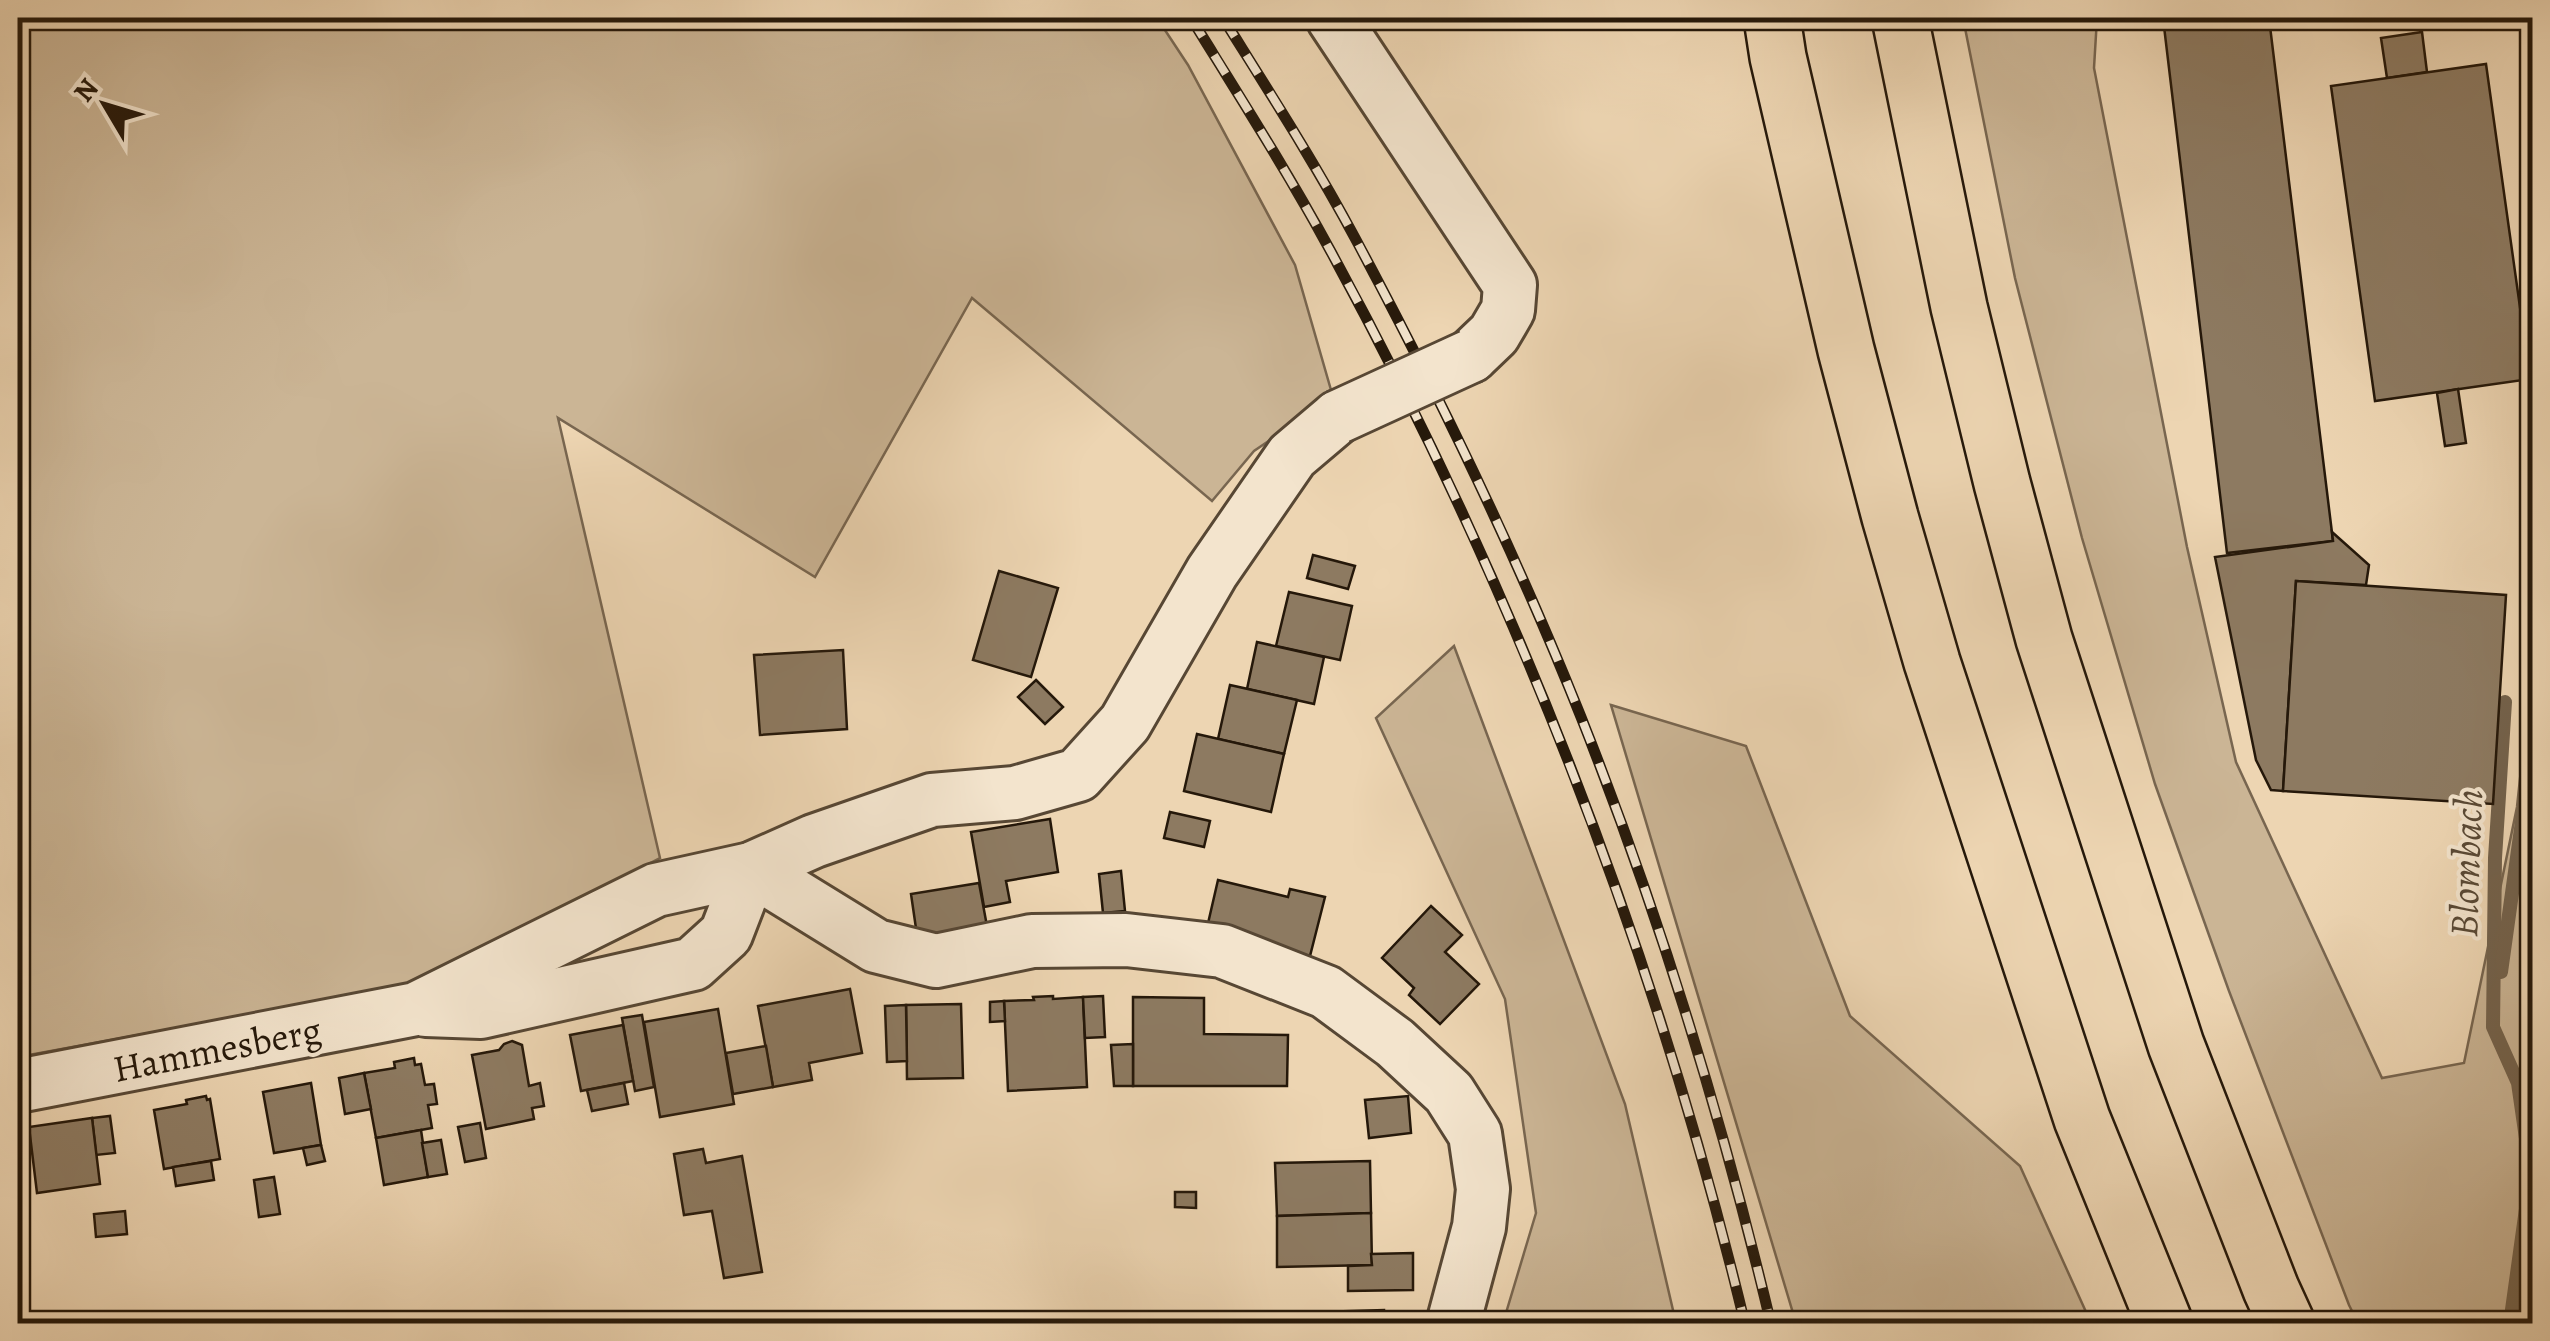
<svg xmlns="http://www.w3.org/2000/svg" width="2550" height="1341" viewBox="0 0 2550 1341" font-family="Alegreya,serif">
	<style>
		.green { fill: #cbb595; stroke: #786650; stroke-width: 2.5 }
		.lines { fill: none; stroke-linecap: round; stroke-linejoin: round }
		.stream { stroke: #74634d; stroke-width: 14 }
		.building { fill: #8d7a61; stroke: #25180a; stroke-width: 2.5 }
		.street-casing { stroke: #574734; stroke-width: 58 }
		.highway-casing { stroke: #25180a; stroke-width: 60 }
		.street { stroke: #f3e4cd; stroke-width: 52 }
		.highway { stroke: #edd5b2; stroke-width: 55 }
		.rail-casing { stroke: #25180a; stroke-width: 11 }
		.rail { stroke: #f3e4cd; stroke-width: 8; stroke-dasharray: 22; stroke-linecap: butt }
		.street-bridge-casing { stroke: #574734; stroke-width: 58; stroke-linecap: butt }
		.street-bridge { stroke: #f3e4cd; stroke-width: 52 }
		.labels { text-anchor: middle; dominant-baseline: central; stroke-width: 8; stroke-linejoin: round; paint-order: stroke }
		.street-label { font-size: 38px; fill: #25180a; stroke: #f3e4cd }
		.water-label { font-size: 40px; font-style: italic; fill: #5a4a36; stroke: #f3e4cd }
	</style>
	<rect width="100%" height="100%" fill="#edd5b2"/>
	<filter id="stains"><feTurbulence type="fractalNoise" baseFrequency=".002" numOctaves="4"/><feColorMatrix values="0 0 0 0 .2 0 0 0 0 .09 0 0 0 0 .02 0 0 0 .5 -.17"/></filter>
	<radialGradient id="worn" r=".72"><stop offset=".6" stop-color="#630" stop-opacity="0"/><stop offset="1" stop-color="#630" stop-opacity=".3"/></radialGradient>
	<g class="green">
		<polygon points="18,18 1157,18 1188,65 1295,265 1333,397 1254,451 1212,501 972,298 815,577 558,418 660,858 510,934 449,978 18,1057"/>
		<polygon points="1963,18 2097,18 2094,68 2187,547 2236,762 2382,1078 2464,1063 2517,807 2532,666 2532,1323 2358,1323 2349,1305 2229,991 2155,784 2082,538 2015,278"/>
		<polygon points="1454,646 1625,1104 1676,1323 1503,1323 1536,1213 1505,999 1376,718"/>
		<polygon points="1611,705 1746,746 1850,1016 2020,1166 2091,1323 1796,1323"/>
	</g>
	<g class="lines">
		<g class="stream">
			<polyline points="2505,702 2495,858 2493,1027 2518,1083 2531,1173 2510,1324"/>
			<polyline points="2501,972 2532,750"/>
		</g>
	</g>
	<g class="building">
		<polygon points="2163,18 2269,18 2333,541 2227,553"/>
		<polygon points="2422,32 2427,72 2387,78 2381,38"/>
		<polygon points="2486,64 2530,379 2375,401 2331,86"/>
		<polygon points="2458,389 2466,443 2445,446 2437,393"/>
		<polygon points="2332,532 2369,565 2366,585 2296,581 2283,791 2271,790 2256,760 2215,557 2333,541"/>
		<polygon points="1313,555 1355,566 1348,589 1307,578"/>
		<polygon points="999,571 1058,588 1031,677 973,660"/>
		<polygon points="2296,581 2506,595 2493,804 2283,791"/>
		<polygon points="1289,592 1352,606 1340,660 1276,646"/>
		<polygon points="1257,642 1324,657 1314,704 1247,689"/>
		<polygon points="843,650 847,729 760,735 754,655"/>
		<polygon points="1036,680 1063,707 1045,724 1018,697"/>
		<polygon points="1230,685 1297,700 1284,754 1218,739"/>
		<polygon points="1197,734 1284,754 1271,812 1184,791"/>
		<polygon points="1170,812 1210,821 1204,847 1164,838"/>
		<polygon points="1050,819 1058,872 1006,881 1010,902 984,907 971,832"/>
		<polygon points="1121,871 1125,911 1103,913 1099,874"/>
		<polygon points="1218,880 1288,897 1290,889 1325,897 1310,956 1206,932"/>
		<polygon points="979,883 989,937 919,949 911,894"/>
		<polygon points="1431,906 1462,935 1445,952 1479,984 1440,1024 1409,995 1414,988 1382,958"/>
		<polygon points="850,989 862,1053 809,1063 812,1080 773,1087 758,1006"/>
		<polygon points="1053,996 1053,999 1083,997 1087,1087 1008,1091 1004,1001 1034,1000 1033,997"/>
		<polygon points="1103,996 1105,1037 1085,1038 1083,997"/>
		<polygon points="1133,997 1204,998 1204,1034 1288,1035 1287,1086 1133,1086"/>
		<polygon points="1004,1001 1005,1021 990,1022 990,1002"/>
		<polygon points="961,1004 963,1078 907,1079 906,1005"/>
		<polygon points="906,1005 907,1061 887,1062 885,1006"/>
		<polygon points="718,1009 734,1104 660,1117 644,1022"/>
		<polygon points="642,1015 654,1087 635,1091 622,1018"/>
		<polygon points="623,1025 633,1081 581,1091 570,1035"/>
		<polygon points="512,1041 522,1045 529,1086 540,1083 544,1106 532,1108 534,1119 486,1129 472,1055 499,1050 504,1044"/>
		<polygon points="1133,1044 1133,1086 1114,1086 1111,1045"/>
		<polygon points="766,1046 773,1087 733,1094 726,1053"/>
		<polygon points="414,1058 415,1065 421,1064 425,1085 434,1084 437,1104 428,1105 432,1128 376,1138 364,1073 395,1068 394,1062"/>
		<polygon points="364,1073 371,1109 345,1114 339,1078"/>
		<polygon points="311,1083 321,1145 274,1153 263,1092"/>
		<polygon points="624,1083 628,1104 592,1111 587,1090"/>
		<polygon points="206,1096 207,1100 210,1099 220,1159 164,1169 154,1110 187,1104 186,1100"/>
		<polygon points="1408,1096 1411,1133 1369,1138 1365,1100"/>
		<polygon points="110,1116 115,1153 96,1155 92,1118"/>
		<polygon points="92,1118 100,1184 37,1193 29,1127"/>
		<polygon points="480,1123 486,1158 465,1162 458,1127"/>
		<polygon points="421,1130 428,1177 384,1185 376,1138"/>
		<polygon points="441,1140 447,1174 428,1177 422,1143"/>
		<polygon points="321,1145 325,1161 307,1165 303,1148"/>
		<polygon points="703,1149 706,1163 742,1156 762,1272 724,1278 712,1211 684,1215 674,1154"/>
		<polygon points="211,1161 214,1180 176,1186 173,1167"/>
		<polygon points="1370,1161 1371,1213 1277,1216 1275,1163"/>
		<polygon points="274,1177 280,1214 259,1217 254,1180"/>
		<polygon points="1175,1192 1196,1192 1196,1208 1175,1207"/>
		<polygon points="125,1211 127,1234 96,1237 94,1214"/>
		<polygon points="1371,1213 1372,1265 1277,1267 1277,1216"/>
		<polygon points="1413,1253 1413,1290 1348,1291 1348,1266 1372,1265 1371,1254"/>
		<polygon points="1384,1310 1384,1324 1319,1324 1319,1312"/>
	</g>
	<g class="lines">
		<g class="street-casing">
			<g id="street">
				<polyline points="1333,18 1510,285 1508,310 1494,334 1471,356"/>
				<polyline points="426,1010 481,1012 693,964 726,934 751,869 876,946 936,961 1032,941 1126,940 1222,951 1326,992 1395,1043 1449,1093 1475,1134 1483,1189 1479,1227 1453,1324"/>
				<polyline points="18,1086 416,1009 656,890 751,869 814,841 932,800 1015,793 1078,775 1125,723 1212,572 1292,456 1338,417"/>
			</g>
		</g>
		<g class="highway-casing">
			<g id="highway">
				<polyline points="1772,18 1778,57 1846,350 1890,517 1932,662 2082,1119 2165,1324"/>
				<polyline points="1900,18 1959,307 2002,483 2044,639 2176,1045 2271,1289 2287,1324"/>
			</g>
		</g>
		<use href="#street" class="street"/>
		<use href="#highway" class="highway"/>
		<g class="rail-casing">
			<g id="rail">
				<path d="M1191,18C1238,94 1287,171 1330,250C1514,588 1655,949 1745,1324"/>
				<path d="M1223,18C1268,90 1315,163 1355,238C1438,393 1516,554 1581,717C1659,914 1722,1118 1771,1324"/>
			</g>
		</g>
		<use href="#rail" class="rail"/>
		<g class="street-bridge-casing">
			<polyline id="street-bridge" points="1338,417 1471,356"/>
		</g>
		<use href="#street-bridge" class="street-bridge"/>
	</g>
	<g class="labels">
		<g class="street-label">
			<text transform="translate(217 1049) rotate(-11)">Hammesberg</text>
		</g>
		<g class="water-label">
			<text transform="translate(2466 863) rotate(-88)">Blombach</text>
		</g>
	</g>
	<rect width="2550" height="1341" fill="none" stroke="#edd5b2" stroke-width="60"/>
	<rect x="20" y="20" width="2510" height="1301" fill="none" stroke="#25180a" stroke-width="5"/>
	<rect x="30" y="30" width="2490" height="1281" fill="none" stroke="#25180a" stroke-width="2.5"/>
	<g transform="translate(105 105) rotate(308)" stroke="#f3e4cd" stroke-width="8" paint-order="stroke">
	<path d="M0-8L18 38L0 25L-18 38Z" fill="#25180a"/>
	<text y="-15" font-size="28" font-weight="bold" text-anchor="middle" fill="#25180a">N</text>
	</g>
	<rect width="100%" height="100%" filter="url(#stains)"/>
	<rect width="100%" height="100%" fill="url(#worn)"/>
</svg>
